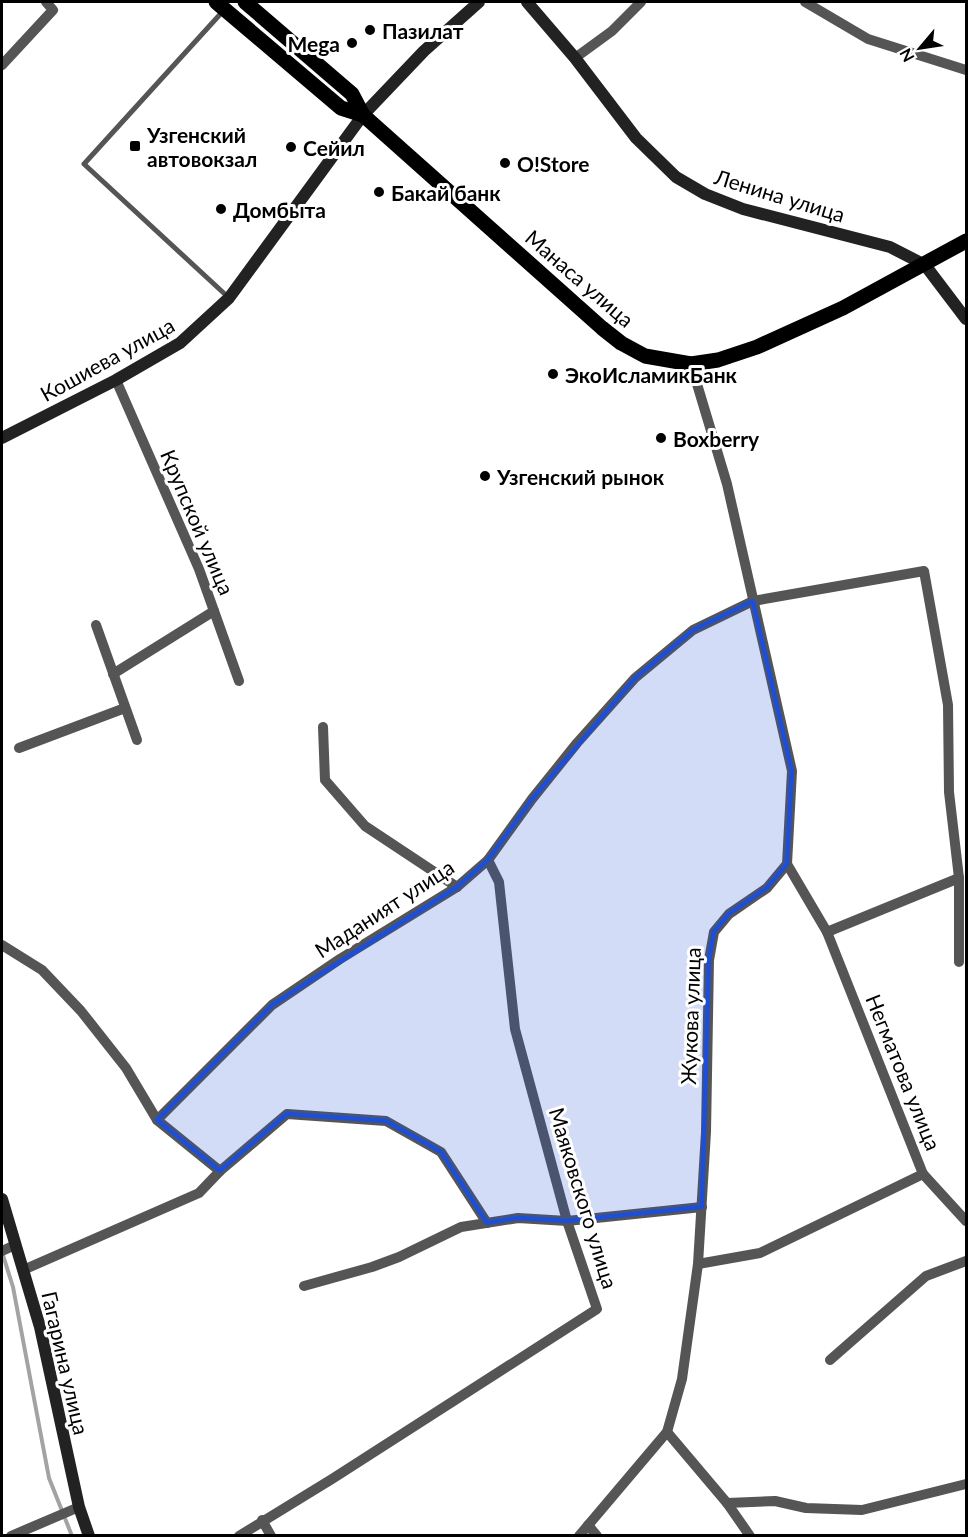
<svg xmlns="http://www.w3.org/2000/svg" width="968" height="1537" viewBox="0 0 968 1537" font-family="Lato,sans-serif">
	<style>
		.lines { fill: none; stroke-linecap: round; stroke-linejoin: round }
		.stream { stroke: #a3a3a3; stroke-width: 4 }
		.lane { stroke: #555; stroke-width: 5 }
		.street { stroke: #555; stroke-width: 10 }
		.secondary { stroke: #222; stroke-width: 12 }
		.primary { stroke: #000; stroke-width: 15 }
		.marked { fill: #1d4ed8; fill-opacity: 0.2; stroke: #1d4ed8; stroke-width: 4.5; stroke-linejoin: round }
		.poi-dot { fill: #000; stroke: #fff; stroke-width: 2 }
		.labels { text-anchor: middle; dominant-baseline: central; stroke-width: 6; stroke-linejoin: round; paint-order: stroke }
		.poi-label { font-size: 21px; font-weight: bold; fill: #000; stroke: #fff; text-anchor: start }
		.street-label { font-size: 21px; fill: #000; stroke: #fff }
	</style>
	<rect width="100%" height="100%" fill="#fff"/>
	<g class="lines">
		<polyline class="stream" points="2,1252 13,1287 49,1478 72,1536"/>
		<polyline class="lane" points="224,10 84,164 228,297"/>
		<g class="street">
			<polyline points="805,2 868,39 966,70"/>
			<polyline points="575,58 612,31 641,2"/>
			<polyline points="2,65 53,10 46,2"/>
			<polyline points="116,380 199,569 239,681"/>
			<polyline points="96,625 137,740"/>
			<polyline points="113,674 214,611"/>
			<polyline points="323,727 325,780 365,826 457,887"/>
			<polyline points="19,748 125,708"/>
			<polyline points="827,932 959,878"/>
			<polyline points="2,945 42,970 81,1011 126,1068 157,1120 220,1171"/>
			<polyline points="157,1120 272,1005 340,959 457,887 488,860 532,799 577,743 635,678 693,630 753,601 924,571 948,705 949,792 959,878 959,962"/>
			<polyline points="923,1174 966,1221"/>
			<polyline points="2,1251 15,1245"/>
			<polyline points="698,1264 760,1253 923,1174 827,932 787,864"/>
			<polyline points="23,1270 199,1193 220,1171 287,1114 386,1121 441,1152 487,1223"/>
			<polyline points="304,1286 372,1267 399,1257 461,1227 518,1218 567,1221 702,1207"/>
			<polyline points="830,1360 926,1276 966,1261"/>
			<polyline points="667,1432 727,1503 750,1536"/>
			<polyline points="727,1503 775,1501 806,1508 862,1510 966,1484"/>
			<polyline points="262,1520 271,1536"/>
			<polyline points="588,1525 597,1536"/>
			<polyline points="11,1536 79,1507"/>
			<polyline points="239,1536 332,1479 597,1309 567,1221 515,1029 499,882 488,860"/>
			<polyline points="579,1536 667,1432 682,1379 698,1264 706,1132 709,960 714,932 729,914 767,888 787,864 792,771 727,484 691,364"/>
		</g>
		<g class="secondary">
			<polyline points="527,2 575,58 636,138 676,177 705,194 743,209 890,247 925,265 966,319"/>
			<polyline points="2,438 116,380 180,343 229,298 363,115 424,51 479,2"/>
			<polyline points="2,1199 40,1327 79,1507 89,1536"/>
		</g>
		<g class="primary">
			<polyline points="216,2 341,108 363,115"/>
			<polyline points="245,2 352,94 363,115 602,328 621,343 645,356 691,364 718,360 757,347 843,308 966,241"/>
		</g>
	</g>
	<path class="marked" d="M753,601L792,771L787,864L767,888L729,914L714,932L709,960L702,1207L567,1221L518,1218L487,1223L441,1152L386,1121L287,1114L220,1171L157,1120L272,1005L457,887L488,860L532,799L635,678L693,630Z"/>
	<g class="poi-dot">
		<circle cx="370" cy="30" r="6"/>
		<circle cx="352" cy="43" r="6"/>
		<rect x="129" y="140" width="12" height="12" rx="3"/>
		<circle cx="291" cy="147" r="6"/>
		<circle cx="505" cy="163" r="6"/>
		<circle cx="379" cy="192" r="6"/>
		<circle cx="221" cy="209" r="6"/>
		<circle cx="553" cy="374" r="6"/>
		<circle cx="661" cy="438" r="6"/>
		<circle cx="485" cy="476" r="6"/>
	</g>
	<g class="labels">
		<g class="poi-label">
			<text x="382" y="30">Пазилат</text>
			<text x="340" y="43" text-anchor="end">Mega</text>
			<text x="147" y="134">Узгенский<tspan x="147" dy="24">автовокзал</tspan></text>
			<text x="303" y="147">Сейил</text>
			<text x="517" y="163">O!Store</text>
			<text x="391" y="192">Бакай банк</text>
			<text x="233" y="209">Домбыта</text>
			<text x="565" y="374">ЭкоИсламикБанк</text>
			<text x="673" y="438">Boxberry</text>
			<text x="497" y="476">Узгенский рынок</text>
		</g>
		<g class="street-label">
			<text transform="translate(780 195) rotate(17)">Ленина улица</text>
			<text transform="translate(580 278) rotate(41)">Манаса улица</text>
			<text transform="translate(107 359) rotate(-29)">Кошиева улица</text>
			<text transform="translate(198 522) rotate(67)">Крупской улица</text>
			<text transform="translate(384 908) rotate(-33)">Маданият улица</text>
			<text transform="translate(690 1016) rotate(-88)">Жукова улица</text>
			<text transform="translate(904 1072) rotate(68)">Негматова улица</text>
			<text transform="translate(584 1198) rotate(73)">Маяковского улица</text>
			<text transform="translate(66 1363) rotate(77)">Гагарина улица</text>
		</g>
	</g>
	<rect width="968" height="1537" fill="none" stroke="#000000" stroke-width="6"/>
	<g transform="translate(920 48) rotate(241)" stroke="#ffffff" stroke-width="4.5" paint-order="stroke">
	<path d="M0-4.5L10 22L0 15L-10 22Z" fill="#000000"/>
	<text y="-9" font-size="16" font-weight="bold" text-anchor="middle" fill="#000000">N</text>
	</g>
</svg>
